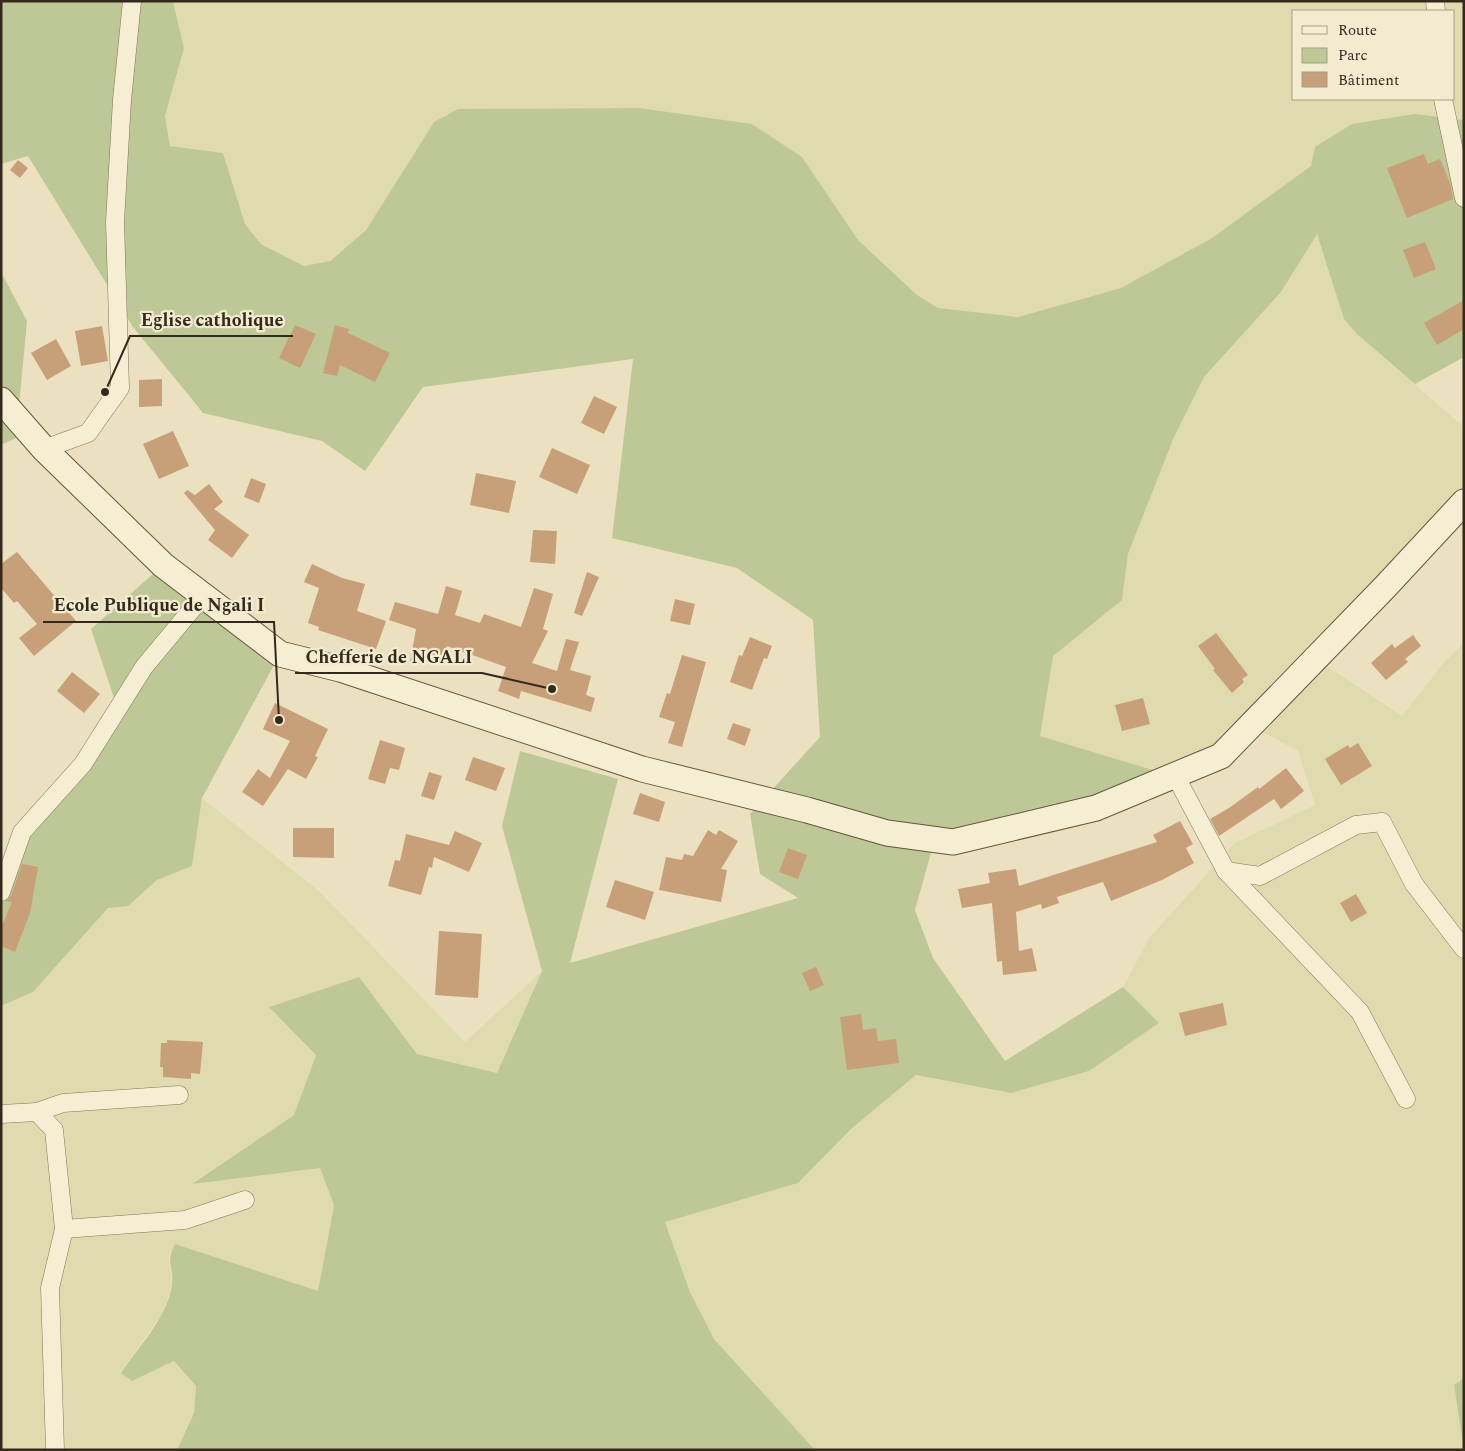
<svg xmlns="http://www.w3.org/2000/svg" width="1465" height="1451" viewBox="0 0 1465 1451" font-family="Spectral,serif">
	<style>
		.farmland { fill: #e0dbaf; fill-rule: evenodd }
		.green { fill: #bec896 }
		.building { fill: #c79f79 }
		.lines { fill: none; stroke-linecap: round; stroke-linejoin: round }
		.street-casing { stroke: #83735a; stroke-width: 19 }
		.secondary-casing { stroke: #64543d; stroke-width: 27 }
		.street { stroke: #f6eed3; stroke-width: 18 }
		.secondary { stroke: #f6eed3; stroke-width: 25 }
		.leader { fill: none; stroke: #33291d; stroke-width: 2 }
		.callout-dot { fill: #33291d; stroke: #f3ebd0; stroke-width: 2 }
		.callout-label { font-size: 18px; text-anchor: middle; font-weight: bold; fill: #33291d; stroke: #f3ebd0; stroke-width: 4.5; stroke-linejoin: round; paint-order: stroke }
	</style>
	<rect width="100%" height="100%" fill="#ebe1c1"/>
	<g class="farmland">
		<path d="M173,1H1464V120L1415,114L1312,166L1212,238L1121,288L1018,317L938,308L917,295L858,240L802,157L752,124L640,108L458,109L434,122L366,230L329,261L305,266L261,244L245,224L223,153L170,146L165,116L184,48ZM1294,11H1454V99H1294Z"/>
		<polygon points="1317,233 1344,319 1357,334 1464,427 1464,502 1316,659 1402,716 1445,661 1464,643 1464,1378 1454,1385 1464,1450 815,1450 714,1339 690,1292 665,1221 798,1183 851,1129 916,1075 1011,1093 1089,1071 1159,1023 1123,987 1149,938 1235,843 1315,805 1298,751 1251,726 1176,777 1039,736 1053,655 1122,600 1128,554 1174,437 1204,377 1281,292"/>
		<polygon points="202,798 319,891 465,1042 542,971 497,1073 417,1054 359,977 269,1007 316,1055 294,1115 193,1183 320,1168 334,1204 318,1292 175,1244 168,1256 172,1284 164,1311 121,1372 132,1381 174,1361 196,1386 194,1413 177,1450 1,1450 1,1006 33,992 108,908 128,906 157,880 192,866"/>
	</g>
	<g class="green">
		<path d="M1,1H173L184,48L165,116L170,146L223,153L245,224L261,244L304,266L330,261L366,230L434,122L458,109L640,108L752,124L802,157L858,240L917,295L938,308L1018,317L1121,288L1212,238L1311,166L1315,147L1352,124L1415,114L1464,120V357L1415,384L1357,334L1344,319L1317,234L1281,292L1204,377L1174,437L1128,554L1122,600L1053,656L1040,736L1176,777L953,842L892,837L931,853L915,910L933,958L1005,1061L1123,987L1159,1023L1089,1071L1011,1093L916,1075L851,1129L798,1183L665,1222L690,1292L714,1339L815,1450H177L194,1413L196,1386L174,1361L132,1381L121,1373C139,1346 167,1318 172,1285C174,1268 165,1262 175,1244L318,1291L334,1205L320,1168L192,1184L294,1115L316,1055L269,1007L359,977L417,1054L497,1073L542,971L502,826L520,751L618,779L570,963L798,898L760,874L750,814L820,737L813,620L737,568L612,538L633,359L423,387L365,471L322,441L203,413L133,327L28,156L1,164Z"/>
		<polygon points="1,272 27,321 16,438 1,445"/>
		<polygon points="163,565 280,654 202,798 192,866 157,880 128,906 108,908 33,992 1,1006 1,868 116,704 91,629"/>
		<polygon points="1464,1378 1464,1450 1454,1385"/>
	</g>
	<g class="building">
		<polygon points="1424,154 1428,164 1440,159 1450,183 1453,199 1407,218 1387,168"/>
		<polygon points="18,160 28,168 20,178 10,170"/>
		<polygon points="1425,242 1436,269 1414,278 1403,250"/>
		<polygon points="1464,300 1464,329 1437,345 1424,323"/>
		<polygon points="295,325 316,334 300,368 279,358"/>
		<polygon points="335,325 349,329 348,333 390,353 375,382 340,365 337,376 323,373"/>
		<polygon points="102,326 108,361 81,366 75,331"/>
		<polygon points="56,339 71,366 47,380 31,353"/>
		<polygon points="162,379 162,406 139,407 139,380"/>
		<polygon points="594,396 617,407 604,434 581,423"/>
		<polygon points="173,431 189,466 159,479 143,444"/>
		<polygon points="552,448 590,465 577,494 539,477"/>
		<polygon points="476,473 516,481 509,513 470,505"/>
		<polygon points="251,478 266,484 259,503 244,497"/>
		<polygon points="209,484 223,502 214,509 249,535 232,558 208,540 215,530 184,493 187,490 195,495"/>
		<polygon points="533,530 557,531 555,564 530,562"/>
		<polygon points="17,552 76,621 34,656 19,638 37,624 17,601 14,603 1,588 1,564"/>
		<polygon points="312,564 342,578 365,584 357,611 386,621 376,649 318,630 319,627 308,623 319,588 304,582"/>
		<polygon points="587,572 599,577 582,616 574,613"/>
		<polygon points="446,586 462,591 455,615 480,623 484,614 521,627 534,588 553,594 543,629 548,631 532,663 557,671 566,639 579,642 570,670 591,676 586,695 595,698 591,712 521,691 519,699 498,691 506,667 447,646 443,664 425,661 425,664 410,662 416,629 389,620 395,602 438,614"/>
		<polygon points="675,599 695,604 690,625 670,621"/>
		<polygon points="1216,633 1248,675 1242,679 1244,682 1232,693 1213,670 1215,669 1198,646"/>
		<polygon points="1413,635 1421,646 1405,659 1408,662 1386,680 1371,663 1392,644 1395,648"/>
		<polygon points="750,637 772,646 767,659 764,658 752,690 730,682 739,655 742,656"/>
		<polygon points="682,655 706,662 682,747 668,743 675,722 659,717 667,693 670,694"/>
		<polygon points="72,672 100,694 84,713 57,691"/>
		<polygon points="1143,698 1150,724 1122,731 1115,705"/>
		<polygon points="275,703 328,729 315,756 318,757 306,779 288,769 263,806 242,792 258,769 270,778 290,741 263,729"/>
		<polygon points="733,723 751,729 745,746 727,739"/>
		<polygon points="380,740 405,748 399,770 390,768 385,784 368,779"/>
		<polygon points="1358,743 1372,766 1341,785 1325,759 1348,745 1350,748"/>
		<polygon points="473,757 505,768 496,791 465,780"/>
		<polygon points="1286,768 1304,791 1281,809 1274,799 1219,836 1210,819 1229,808 1258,787 1259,789"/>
		<polygon points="429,772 442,776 434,800 421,796"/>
		<polygon points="640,793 665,802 659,822 633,814"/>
		<polygon points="1180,821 1193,844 1186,848 1194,863 1162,880 1111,901 1103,882 1057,897 1059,903 1042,909 1041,904 1016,912 1019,951 1032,948 1037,971 1003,975 1002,961 997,962 992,903 962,908 958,889 990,883 988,873 1016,869 1019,886 1157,842 1153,835"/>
		<polygon points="293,828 334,828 334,858 293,857"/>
		<polygon points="708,830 716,835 719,830 738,841 721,869 727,870 721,902 659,890 666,857 682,860 684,854 693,856"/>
		<polygon points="455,831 482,843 469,872 434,857 432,868 429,867 421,895 388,886 395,860 400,861 406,834 449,845"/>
		<polygon points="788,848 807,855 798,879 779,872"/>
		<polygon points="22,864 38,867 30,913 15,952 1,946 1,928 12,902 6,901 11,896"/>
		<polygon points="615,880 654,892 645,920 606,907"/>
		<polygon points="1356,894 1367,913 1351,922 1340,903"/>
		<polygon points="439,931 482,934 478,998 435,995"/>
		<polygon points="816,967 824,985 810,991 802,973"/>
		<polygon points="1223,1003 1227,1025 1185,1036 1179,1013"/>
		<polygon points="861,1014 863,1030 876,1028 878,1041 896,1039 899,1063 847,1070 840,1017"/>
		<polygon points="167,1040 203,1042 200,1074 191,1073 191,1079 163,1077 163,1067 160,1067 161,1043 167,1043"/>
	</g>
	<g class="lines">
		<g class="street-casing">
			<g id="street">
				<polyline points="1435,1 1436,11"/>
				<polyline points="1443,99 1464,198"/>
				<polyline points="44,449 88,433 120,388 115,222 122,100 132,1"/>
				<polyline points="1176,777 1226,871 1360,1012 1406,1099"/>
				<polyline points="1226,871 1260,876 1356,825 1382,822 1414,884 1464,949"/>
				<polyline points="1,892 22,832 83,764 144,667 203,596"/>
				<polyline points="37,1112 63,1103 179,1095"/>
				<polyline points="1,1114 37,1112 54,1130 64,1229 50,1288 55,1450"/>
				<polyline points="64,1229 185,1220 245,1200"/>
			</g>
		</g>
		<g class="secondary-casing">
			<polyline id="secondary" points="1,400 44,449 163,565 280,654 340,669 642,769 807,810 887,833 953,842 1096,808 1221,756 1386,586 1464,502"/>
		</g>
		<use href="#street" class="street"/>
		<use href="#secondary" class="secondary"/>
	</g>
	<path class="leader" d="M105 392L130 336H293M279 720L274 622H43M552 689L482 673H295"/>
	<g class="callout-dot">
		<circle cx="105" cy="392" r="5"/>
		<circle cx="279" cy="720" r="5"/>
		<circle cx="552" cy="689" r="5"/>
	</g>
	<g class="callout-label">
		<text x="212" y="326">Eglise catholique</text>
		<text x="159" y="611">Ecole Publique de Ngali I</text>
		<text x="389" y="663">Chefferie de NGALI</text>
	</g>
	<rect width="1465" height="1451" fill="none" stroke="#33291d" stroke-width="5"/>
	<rect x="1292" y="10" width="162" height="90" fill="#f3ebd0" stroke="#a69d88"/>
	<rect x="1302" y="26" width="25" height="8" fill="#f6eed3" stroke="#a69d88"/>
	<text x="1338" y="35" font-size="15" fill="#33291d">Route</text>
	<rect x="1302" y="48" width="25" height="15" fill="#bec896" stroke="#a69d88"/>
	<text x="1338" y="60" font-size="15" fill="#33291d">Parc</text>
	<rect x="1302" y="72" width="25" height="15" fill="#c79f79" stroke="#a69d88"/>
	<text x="1338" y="85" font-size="15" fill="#33291d">Bâtiment</text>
</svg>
